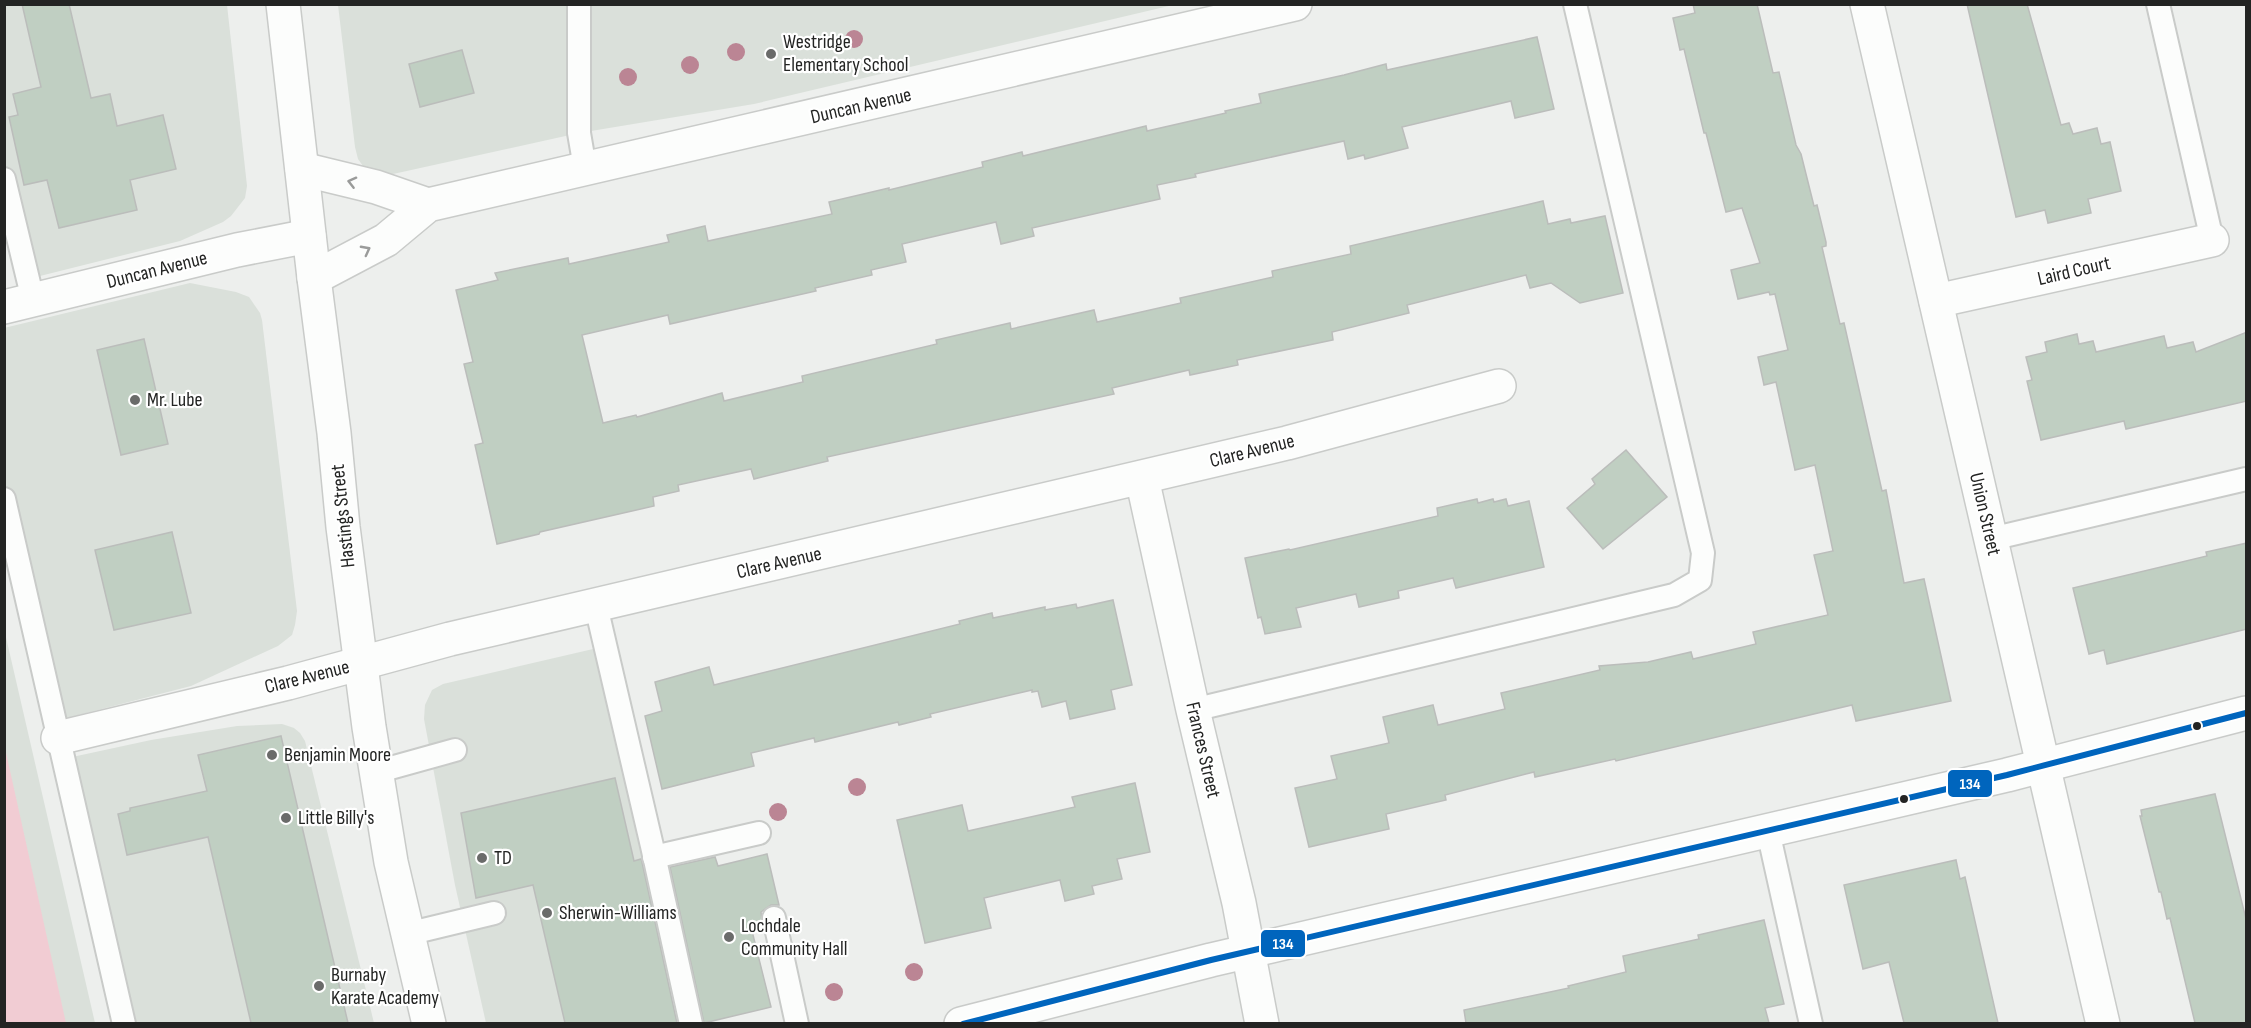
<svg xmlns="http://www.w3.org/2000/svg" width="2251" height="1028" viewBox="0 0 2251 1028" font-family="'Sofia Sans Condensed',sans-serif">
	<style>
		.built { fill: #dae0da }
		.green { fill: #f1ccd3 }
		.building { fill: #c0cfc2; stroke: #bbbdbb; stroke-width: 1.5 }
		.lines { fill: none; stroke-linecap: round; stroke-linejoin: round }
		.service-casing { stroke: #c9cbc9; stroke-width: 26 }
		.minor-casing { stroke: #c9cbc9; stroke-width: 36 }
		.tertiary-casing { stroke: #c9cbc9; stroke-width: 36 }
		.primary-casing { stroke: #c9cbc9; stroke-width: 36 }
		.service { stroke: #fcfdfc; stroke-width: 22 }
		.minor { stroke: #fcfdfc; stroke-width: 33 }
		.tertiary { stroke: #fcfdfc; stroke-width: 33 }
		.primary { stroke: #fcfdfc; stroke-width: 33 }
		.bus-1-casing { stroke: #fff; stroke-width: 10 }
		.bus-1 { stroke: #0065bd; stroke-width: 6 }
		.tree { fill: #bb8594 }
		.oneway { stroke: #9a9b9a }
		.poi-dot { fill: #6a6b6a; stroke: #fff; stroke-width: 2 }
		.bus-dot { fill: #232423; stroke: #fff; stroke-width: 2 }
		.labels { text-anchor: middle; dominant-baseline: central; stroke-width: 4.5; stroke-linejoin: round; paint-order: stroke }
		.poi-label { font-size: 20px; fill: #232423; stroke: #fff; text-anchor: start }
		.street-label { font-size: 20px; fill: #232423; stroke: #fff }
		.line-badge { stroke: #fff; stroke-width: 2 }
		.badge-label { font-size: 16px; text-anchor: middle; font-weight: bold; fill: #fff }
	</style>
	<rect width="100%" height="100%" fill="#edefed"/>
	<g class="built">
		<polygon points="4,5 227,5 247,186 245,198 231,216 223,222 180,241 28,279 5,169"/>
		<polygon points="338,5 1173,5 754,104 579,133 384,176 369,171 363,166 358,159 355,147"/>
		<polygon points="190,283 236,292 249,297 260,313 262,320 297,611 295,625 292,635 278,646 191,686 55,721 5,504 4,328"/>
		<polygon points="5,633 95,1023 5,1023"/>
		<polygon points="606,646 691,1023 486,1023 455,885 424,719 425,705 432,690 443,684"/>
		<polygon points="282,724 294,728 300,733 305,741 374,1023 124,1023 63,759 151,740 237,726"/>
	</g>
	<polygon class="green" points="5,748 66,1023 5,1023"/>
	<g class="building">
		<polygon points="22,4 69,4 91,98 110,94 117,126 163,115 176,169 130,180 137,210 59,228 47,180 24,185 9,117 18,115 13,94 41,87"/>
		<polygon points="1693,4 1757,4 1773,73 1779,72 1796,145 1801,154 1814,206 1817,205 1826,242 1826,246 1822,247 1840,324 1844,323 1882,491 1886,490 1904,583 1924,579 1951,701 1856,721 1852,705 1616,761 1615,759 1535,777 1534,772 1445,795 1446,800 1386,814 1389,829 1309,847 1295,788 1337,779 1331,756 1389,743 1383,717 1433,705 1438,725 1505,709 1501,693 1600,670 1599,666 1648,662 1691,652 1693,659 1756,644 1753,632 1828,615 1814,555 1833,551 1815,465 1795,470 1776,382 1764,385 1758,357 1788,350 1775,294 1770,295 1769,292 1738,299 1731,270 1760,263 1742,208 1726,212 1706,133 1704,133 1684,49 1680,50 1673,18 1695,13"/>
		<polygon points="1967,4 2027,4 2061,125 2069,123 2073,134 2097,128 2101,144 2110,142 2121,191 2088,199 2091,213 2048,223 2045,210 2016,217"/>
		<polygon points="1537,37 1554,109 1515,118 1511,101 1402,127 1408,148 1365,159 1364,155 1348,159 1344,141 1195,174 1196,177 1157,185 1160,199 1032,228 1034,236 1001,244 996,222 902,244 906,262 871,270 872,275 815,288 816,291 670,324 668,315 582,335 603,423 636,415 637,417 722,393 724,401 803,382 802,376 937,344 936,340 1010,323 1011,329 1094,310 1097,322 1181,303 1180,298 1273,277 1272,271 1351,254 1350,246 1543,201 1548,224 1570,219 1571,223 1605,216 1623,293 1580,303 1551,283 1530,288 1526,275 1407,305 1409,313 1332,332 1333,340 1237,360 1238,365 1190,375 1189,370 1112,388 1114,394 827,457 828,461 754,479 751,469 678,485 679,491 653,497 654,506 540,532 539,534 497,544 475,445 483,443 464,364 473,362 456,290 498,280 495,273 568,258 569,264 669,242 667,235 705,226 708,241 832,214 829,202 889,188 889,190 983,167 982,162 1022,152 1023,156 1146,126 1147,131 1226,113 1225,111 1261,103 1259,94 1344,75 1386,64 1387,70"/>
		<polygon points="462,50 474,93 420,107 409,64"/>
		<polygon points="2247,332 2247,401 2126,429 2124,421 2041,440 2027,381 2032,380 2026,357 2047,352 2045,342 2077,334 2079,344 2093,341 2096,352 2164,336 2167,348 2193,342 2196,352"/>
		<polygon points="144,339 168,444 121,455 97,350"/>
		<polygon points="1626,450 1667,497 1603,549 1567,508 1595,484 1592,479"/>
		<polygon points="1477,499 1478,503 1493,499 1494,502 1506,499 1508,506 1529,501 1544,567 1456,588 1453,578 1398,591 1399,598 1359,607 1356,594 1296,608 1301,627 1265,634 1261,617 1258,618 1245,558 1289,549 1290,550 1438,516 1437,508"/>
		<polygon points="172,532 191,613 114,630 95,550"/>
		<polygon points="2247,543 2247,629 2107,664 2104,650 2089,654 2073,588 2207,556 2206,552"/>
		<polygon points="1113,600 1132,685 1111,690 1115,709 1070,719 1066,701 1042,707 1038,691 1032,692 1032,690 930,714 931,717 899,725 898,722 815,742 814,738 751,753 754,766 662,789 645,716 662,711 655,682 709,667 714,685 960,624 959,621 992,613 993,618 1045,607 1045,610 1076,604 1077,608"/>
		<polygon points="281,736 307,848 348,1023 251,1023 208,837 127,855 118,814 130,811 130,808 207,791 198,755"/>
		<polygon points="615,778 634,861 641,859 642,862 677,1023 565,1023 533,885 476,898 461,813"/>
		<polygon points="1135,783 1150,852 1117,859 1122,879 1092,886 1094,894 1065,901 1060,880 984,898 991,928 925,943 897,820 962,805 968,831 1075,807 1072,797"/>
		<polygon points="2215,794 2247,923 2247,1023 2195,1023 2170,918 2167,919 2161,892 2159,892 2140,816 2142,816 2141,810"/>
		<polygon points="767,854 779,905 771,905 761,912 763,929 752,931 771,1007 704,1023 670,867 715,857 718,866"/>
		<polygon points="1956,860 1960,879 1965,877 1998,1023 1904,1023 1889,962 1863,969 1844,885"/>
		<polygon points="1764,920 1784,1004 1765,1008 1769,1023 1466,1023 1464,1010 1569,988 1568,986 1626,972 1623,956 1699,939 1698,935"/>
	</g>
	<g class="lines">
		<g class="service-casing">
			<g id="service">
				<polyline points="579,4 579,133 585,168"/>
				<polyline points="2158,4 2212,240"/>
				<polyline points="4,179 33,300"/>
				<polyline points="4,499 124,1024"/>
				<polyline points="1991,539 2246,479"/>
				<polyline points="596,606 652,846 691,1024"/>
				<polyline points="1193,710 1674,595 1700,580 1703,553 1575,4"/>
				<polyline points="376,772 455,750"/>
				<polyline points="1768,831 1811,1024"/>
				<polyline points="654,857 759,833"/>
				<polyline points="774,918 797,1024"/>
				<polyline points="407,934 494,913"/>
			</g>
		</g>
		<g class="minor-casing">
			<g id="minor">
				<polyline points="1867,4 2103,1024"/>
				<polyline points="302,169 376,187 428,205"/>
				<polyline points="314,278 386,240 428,205 1295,4"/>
				<polyline points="1936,301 2212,240"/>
				<polyline points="4,307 237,250 309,236"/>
				<polyline points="1142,478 1193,710 1239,903 1262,1024"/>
				<polyline points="58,738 288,683 450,639 1287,443 1499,386"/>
			</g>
		</g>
		<g class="tertiary-casing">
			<polyline id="tertiary" points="961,1024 1211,960 2007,775 2246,713"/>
		</g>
		<g class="primary-casing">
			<polyline id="primary" points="283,4 314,278 334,433 343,527 369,727 391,862 429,1024"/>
		</g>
		<use href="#service" class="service"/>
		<use href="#minor" class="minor"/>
		<use href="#tertiary" class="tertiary"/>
		<use href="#primary" class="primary"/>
		<g class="bus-1-casing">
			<polyline id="bus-1" points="963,1024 1211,960 2007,775 2246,713"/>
		</g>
		<use href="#bus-1" class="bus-1"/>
	</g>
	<g class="tree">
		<circle cx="854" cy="39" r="9"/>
		<circle cx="736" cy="52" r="9"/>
		<circle cx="690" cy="65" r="9"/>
		<circle cx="628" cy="77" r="9"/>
		<circle cx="857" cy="787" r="9"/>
		<circle cx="778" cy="812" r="9"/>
		<circle cx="914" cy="972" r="9"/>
		<circle cx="834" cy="992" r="9"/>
	</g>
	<defs><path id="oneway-chevron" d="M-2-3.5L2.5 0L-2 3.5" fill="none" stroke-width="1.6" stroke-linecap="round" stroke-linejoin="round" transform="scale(1.5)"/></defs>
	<g class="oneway">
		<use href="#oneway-chevron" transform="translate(352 182) rotate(-166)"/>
		<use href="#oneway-chevron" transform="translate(366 250) rotate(-28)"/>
	</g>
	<g class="poi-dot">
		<circle cx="771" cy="54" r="6"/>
		<circle cx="135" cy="400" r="6"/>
		<circle cx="272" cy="755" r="6"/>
		<circle cx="286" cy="818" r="6"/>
		<circle cx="482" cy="858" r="6"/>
		<circle cx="547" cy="913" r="6"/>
		<circle cx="729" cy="937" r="6"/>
		<circle cx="319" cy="986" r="6"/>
	</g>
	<g class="bus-dot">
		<circle cx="2197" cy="726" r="5"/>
		<circle cx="1904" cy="799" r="5"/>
	</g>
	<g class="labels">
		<g class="poi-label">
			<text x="783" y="42">Westridge<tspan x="783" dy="23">Elementary School</tspan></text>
			<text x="147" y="400">Mr. Lube</text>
			<text x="284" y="755">Benjamin Moore</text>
			<text x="298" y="818">Little Billy's</text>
			<text x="494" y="858">TD</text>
			<text x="559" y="913">Sherwin-Williams</text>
			<text x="741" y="926">Lochdale<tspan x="741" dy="23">Community Hall</tspan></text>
			<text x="331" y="975">Burnaby<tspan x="331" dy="23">Karate Academy</tspan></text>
		</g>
		<g class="street-label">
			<text transform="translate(861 106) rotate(-13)">Duncan Avenue</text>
			<text transform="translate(157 270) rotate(-14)">Duncan Avenue</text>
			<text transform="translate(2074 271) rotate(-13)">Laird Court</text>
			<text transform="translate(1252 451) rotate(-14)">Clare Avenue</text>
			<text transform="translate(1985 514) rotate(77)">Union Street</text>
			<text transform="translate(343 516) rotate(-96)">Hastings Street</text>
			<text transform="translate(779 563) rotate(-13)">Clare Avenue</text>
			<text transform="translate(307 677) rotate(-14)">Clare Avenue</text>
			<text transform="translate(1203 750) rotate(77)">Frances Street</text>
		</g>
	</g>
	<g class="line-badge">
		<rect x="1947" y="769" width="46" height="29" rx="6" fill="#0065bd"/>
		<rect x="1260" y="929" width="46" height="29" rx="6" fill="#0065bd"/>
	</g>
	<g class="badge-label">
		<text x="1970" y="789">134</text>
		<text x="1283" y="949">134</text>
	</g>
	<rect width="2251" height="1028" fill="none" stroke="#232423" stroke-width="12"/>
</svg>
